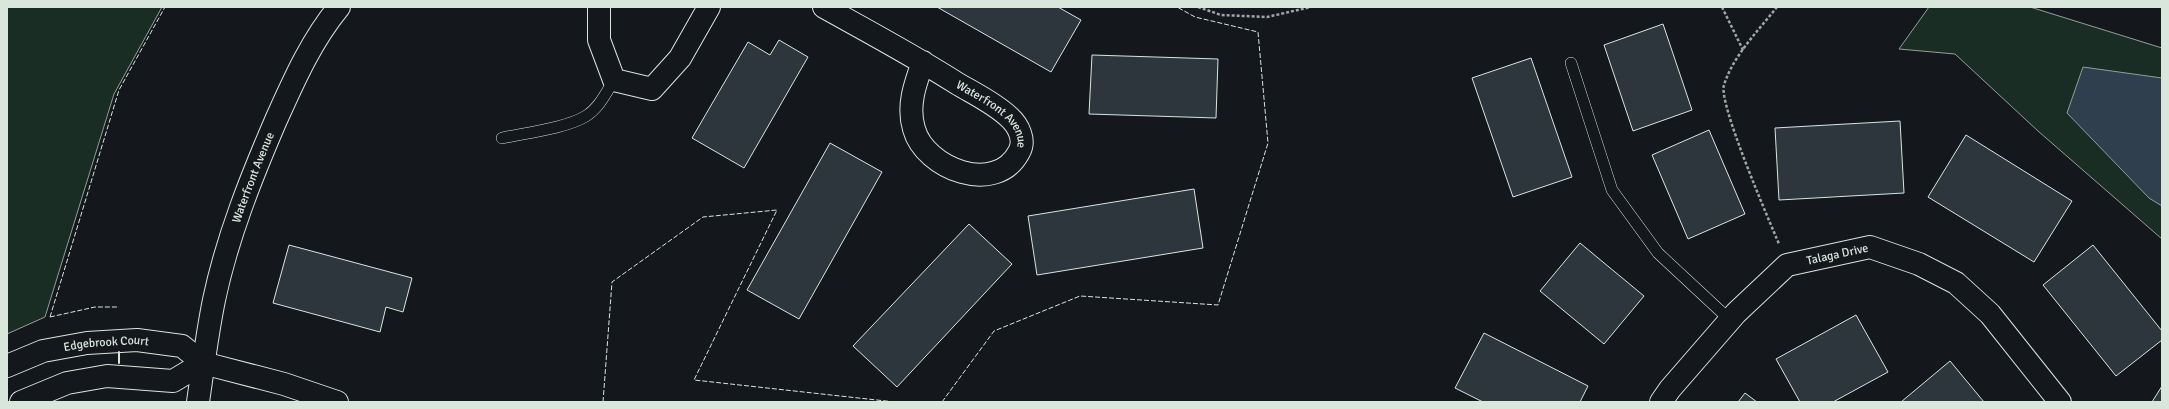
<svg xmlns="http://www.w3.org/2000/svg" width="2169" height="409" viewBox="0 0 2169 409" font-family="Signika,sans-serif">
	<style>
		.green { fill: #1a2d24; stroke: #939e99 }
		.water { fill: #2f3f4d; stroke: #939e99 }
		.building { fill: #2c363c; stroke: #d8e6dc }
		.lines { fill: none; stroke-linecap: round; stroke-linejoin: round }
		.service-casing { stroke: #d8e6dc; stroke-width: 12 }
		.minor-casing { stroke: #d8e6dc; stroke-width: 24 }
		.path { stroke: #9da8a2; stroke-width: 2.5; stroke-dasharray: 3 2; stroke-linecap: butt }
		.service { stroke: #14181c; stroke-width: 11 }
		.minor { stroke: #14181c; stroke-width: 22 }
		.fence { stroke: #d8e6dc; stroke-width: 1; stroke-dasharray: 5 2; stroke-linecap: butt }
		.wall { stroke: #d8e6dc; stroke-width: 2 }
		.labels { text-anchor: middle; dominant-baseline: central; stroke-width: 3; stroke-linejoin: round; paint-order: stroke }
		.street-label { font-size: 12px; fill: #d8e6dc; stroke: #14181c }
	</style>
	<rect width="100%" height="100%" fill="#14181c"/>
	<g class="green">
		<polygon points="7,7 162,7 114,94 45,317 7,334"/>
		<polygon points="1929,7 2030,7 2162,48 2162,239 2038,131 1955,54 1899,49"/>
	</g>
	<polygon class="water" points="2083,67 2162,78 2162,206 2149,198 2067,113"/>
	<g class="building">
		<polygon points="937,7 1058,7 1081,20 1051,72"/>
		<polygon points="1663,24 1692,110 1633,131 1604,45"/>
		<polygon points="779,40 808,57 744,168 692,138 748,42 770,55"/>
		<polygon points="1092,55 1218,59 1216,118 1089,114"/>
		<polygon points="1531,58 1572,177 1513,197 1472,78"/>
		<polygon points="1900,121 1904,193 1779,200 1775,128"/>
		<polygon points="1709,130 1745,214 1688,239 1652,155"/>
		<polygon points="1966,135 2072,201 2034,262 1928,197"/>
		<polygon points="830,143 882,172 799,319 747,290"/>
		<polygon points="1194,189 1203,248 1037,275 1028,216"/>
		<polygon points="969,224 1012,264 897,387 853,346"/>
		<polygon points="1580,243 1644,296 1604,344 1540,291"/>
		<polygon points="289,245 412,278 403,312 386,307 380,332 273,303"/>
		<polygon points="2093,245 2162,331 2162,340 2116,376 2043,285"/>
		<polygon points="1856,315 1888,372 1833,402 1800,402 1776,359"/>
		<polygon points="1484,333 1588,386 1580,402 1483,402 1455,388"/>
		<polygon points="1950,361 1984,402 1901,402"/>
		<polygon points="2162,386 2162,402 2152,402"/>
		<polygon points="1745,393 1757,402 1738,402"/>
	</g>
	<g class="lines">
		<g class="service-casing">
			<g id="service">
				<polyline points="1571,63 1612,190 1658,253 1730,320"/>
				<path d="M502,138C525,133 567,128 586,116C599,108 606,93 614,80"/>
			</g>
		</g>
		<g class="minor-casing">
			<g id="minor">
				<polyline points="599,7 599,40 614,80 652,89 680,58 709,7"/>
				<path id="s1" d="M824,7C869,32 914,56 958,84C975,94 994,103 1009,117C1018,125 1026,140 1019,152C996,196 925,169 914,129C907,106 915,84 923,62"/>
				<path id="s2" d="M7,366L43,351L87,343L137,340L182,346L203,363L284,384L337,402"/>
				<polyline points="21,402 67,383 107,376 173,381 203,363"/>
				<path id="s3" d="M198,402C203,368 207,334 214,300C227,238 251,178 276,120C294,80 311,41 339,7"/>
				<path id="s4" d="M1661,402L1670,389L1736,313L1787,265L1870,247L1919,264L1956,283L1990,314L2060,402"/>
			</g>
		</g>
		<g class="path">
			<polyline points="1198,7 1221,15 1267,17 1311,7"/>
			<polyline points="1722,7 1743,50"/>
			<path d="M1777,7C1758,31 1733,56 1724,85C1718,103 1769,220 1779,244"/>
		</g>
		<use href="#service" class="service"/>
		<use href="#minor" class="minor"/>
		<g class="fence">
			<polyline points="50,317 119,90 165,7"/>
			<polyline points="50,317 95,307 119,307"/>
			<polyline points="603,402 612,282 703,217 777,210 694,380 895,402"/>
			<polyline points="942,402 994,331 1080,296 1218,305 1268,143 1258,32 1195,17 1177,7"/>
		</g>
		<polyline class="wall" points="119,352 119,363"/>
	</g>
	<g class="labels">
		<g class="street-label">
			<text stroke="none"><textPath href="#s1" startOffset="202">Waterfront Avenue</textPath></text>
			<text stroke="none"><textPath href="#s3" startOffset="232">Waterfront Avenue</textPath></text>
			<text stroke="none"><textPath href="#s4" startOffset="238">Talaga Drive</textPath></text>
			<text stroke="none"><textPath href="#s2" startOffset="103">Edgebrook Court</textPath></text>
		</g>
	</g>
	<rect width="2169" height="409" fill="none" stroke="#d8e6dc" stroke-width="16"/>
</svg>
